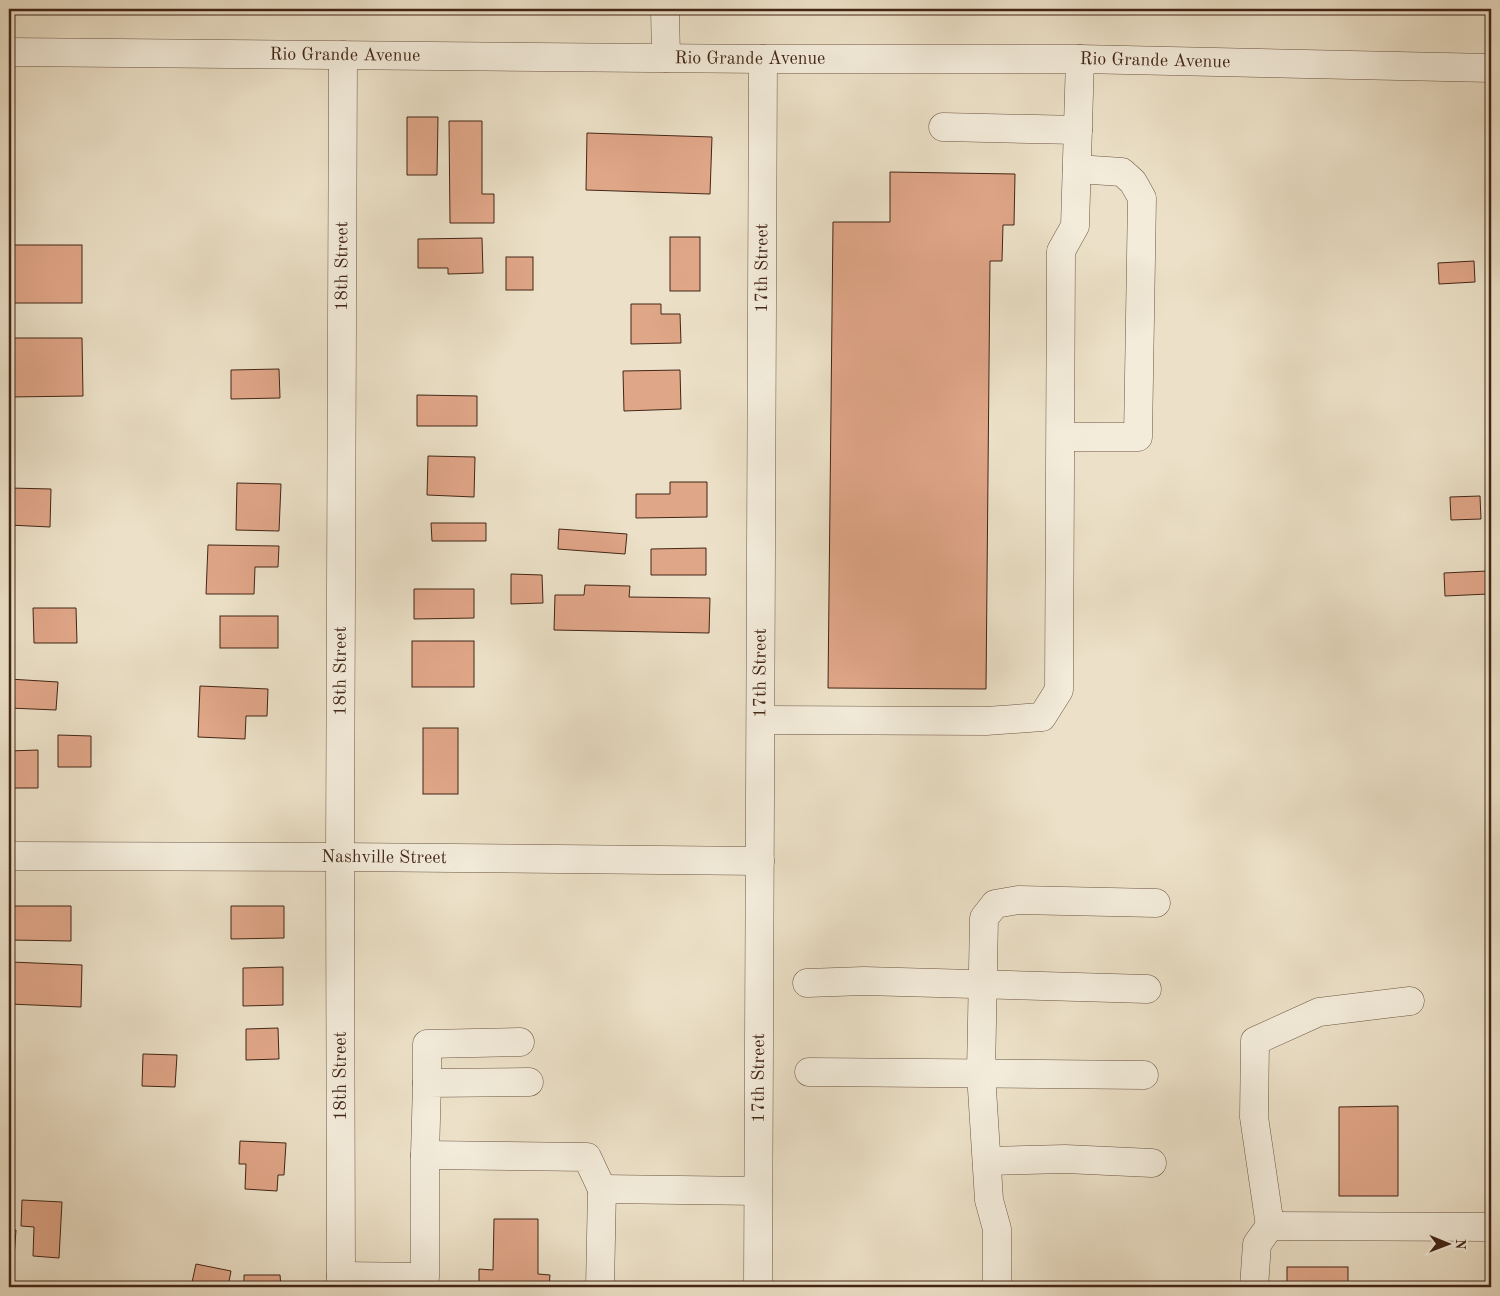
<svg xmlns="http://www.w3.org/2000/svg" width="1500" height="1296" viewBox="0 0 1500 1296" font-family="'Old Standard TT',serif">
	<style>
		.building { fill: #e0a688; stroke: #432616 }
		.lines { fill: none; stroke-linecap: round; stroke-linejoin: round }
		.minor-casing { stroke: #6d5542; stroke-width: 29 }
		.minor { stroke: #f3ecdb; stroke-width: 28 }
		.labels { text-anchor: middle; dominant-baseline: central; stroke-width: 5; stroke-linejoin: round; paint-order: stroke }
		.street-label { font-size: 18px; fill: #432616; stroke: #f3ecdb }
	</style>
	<rect width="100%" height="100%" fill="#ece1c8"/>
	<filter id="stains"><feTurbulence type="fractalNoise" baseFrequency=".004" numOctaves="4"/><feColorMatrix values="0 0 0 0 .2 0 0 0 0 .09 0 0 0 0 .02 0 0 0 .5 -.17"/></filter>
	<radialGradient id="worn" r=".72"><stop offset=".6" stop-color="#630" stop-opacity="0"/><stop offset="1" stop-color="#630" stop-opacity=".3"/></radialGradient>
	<g class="building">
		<polygon points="407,117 438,117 437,175 407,175"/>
		<polygon points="449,121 482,121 482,194 494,194 494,223 450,223"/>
		<polygon points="587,133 712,137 710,194 586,190"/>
		<polygon points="890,172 1015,174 1014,225 1003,225 1002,261 990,261 986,689 828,688 833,222 890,222"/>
		<rect x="670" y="237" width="30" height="54"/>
		<polygon points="482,238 483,273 448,274 448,268 418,268 418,239"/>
		<rect x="9" y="245" width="73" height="58"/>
		<rect x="506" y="257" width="27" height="33"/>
		<polygon points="1474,261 1475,282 1439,284 1438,263"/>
		<polygon points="631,304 661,304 661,314 680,314 681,343 631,344"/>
		<polygon points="9,338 82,338 83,396 9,397"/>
		<polygon points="279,369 280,398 231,399 231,370"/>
		<polygon points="680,370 681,409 624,411 623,371"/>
		<polygon points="417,395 477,396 477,426 417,426"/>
		<polygon points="428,456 475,457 474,497 427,495"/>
		<polygon points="670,482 707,482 707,517 636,518 636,494 670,494"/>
		<polygon points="237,483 281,484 279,531 236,530"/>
		<polygon points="9,488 51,489 50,527 9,525"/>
		<polygon points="1480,496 1481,519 1451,520 1450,497"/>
		<polygon points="431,523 486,523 486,541 432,541"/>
		<polygon points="559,529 627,534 625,554 558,549"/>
		<polygon points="208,545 279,546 278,567 255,567 254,594 206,594"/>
		<polygon points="706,548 706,575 651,575 651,549"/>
		<polygon points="1487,571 1488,594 1445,596 1444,573"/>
		<polygon points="511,574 542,575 543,603 511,604"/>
		<polygon points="585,585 630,586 629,597 710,598 709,633 554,630 555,595 584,595"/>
		<polygon points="414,589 474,589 474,618 414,619"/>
		<polygon points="33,608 76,608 77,643 34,643"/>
		<rect x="220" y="616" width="58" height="32"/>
		<rect x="412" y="641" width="62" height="46"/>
		<polygon points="9,679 58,682 56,710 9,708"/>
		<polygon points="200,686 268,689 267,716 246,716 245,739 198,737"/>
		<rect x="423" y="728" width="35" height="66"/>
		<polygon points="58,735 91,736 91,767 58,767"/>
		<polygon points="38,750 38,788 9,788 9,751"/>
		<polygon points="9,906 71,906 71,941 9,940"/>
		<polygon points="231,906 284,906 284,938 231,939"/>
		<polygon points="11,962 82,965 81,1007 9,1004 9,980 11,980"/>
		<polygon points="283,967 283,1005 243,1006 243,968"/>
		<polygon points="278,1028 279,1059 246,1060 246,1029"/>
		<polygon points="143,1054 177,1055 175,1087 142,1086"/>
		<polygon points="1398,1106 1398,1196 1339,1196 1339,1107"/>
		<polygon points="240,1141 286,1143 284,1175 278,1175 277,1191 245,1189 246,1164 239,1164"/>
		<polygon points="22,1200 62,1202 59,1258 33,1256 34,1227 21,1226"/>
		<polygon points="494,1219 538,1219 538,1274 550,1275 549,1287 493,1287 493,1284 479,1283 479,1269 493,1270"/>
		<polygon points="9,1230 16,1230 14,1258 9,1258"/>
		<polygon points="196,1264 231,1271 228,1287 191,1287"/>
		<rect x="1287" y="1267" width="61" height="20"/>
		<polygon points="244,1275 280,1275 281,1287 244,1287"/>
	</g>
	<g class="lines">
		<g class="minor-casing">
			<g id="minor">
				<polyline points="665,9 666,58"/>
				<path id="s1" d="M9,52L763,59H1080L1491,68"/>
				<polyline points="943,127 1078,130"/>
				<polyline points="1061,437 1138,437 1142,198 1133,182 1122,172 1077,169"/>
				<polyline points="761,720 986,721 1042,717 1059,690 1061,251 1075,226 1080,59"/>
				<path id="s2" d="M9,856L340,857L760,861"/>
				<polyline points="807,983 864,981 1147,989"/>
				<polyline points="809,1072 1144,1075"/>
				<polyline points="427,1083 427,1044 520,1042"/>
				<polyline points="425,1155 427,1083 529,1082"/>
				<polyline points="987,1161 1065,1159 1152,1163"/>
				<polyline points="1270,1226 1254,1117 1255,1041 1319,1012 1410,1001"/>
				<polyline points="341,1276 425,1277 425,1155 587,1157 602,1189"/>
				<path id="s3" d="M341,1287L340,857L343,55"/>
				<polyline points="600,1287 602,1189 758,1191"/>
				<path id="s4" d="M758,1287L763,59"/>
				<polyline points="997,1287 997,1229 989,1200 981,1073 984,918 995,904 1018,900 1156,903"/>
				<polyline points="1254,1287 1257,1244 1270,1226 1491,1227"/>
			</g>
		</g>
		<use href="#minor" class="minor"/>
	</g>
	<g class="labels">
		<g class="street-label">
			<text stroke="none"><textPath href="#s1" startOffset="336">Rio Grande Avenue</textPath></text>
			<text stroke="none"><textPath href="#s1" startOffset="741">Rio Grande Avenue</textPath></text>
			<text stroke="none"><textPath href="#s1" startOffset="1146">Rio Grande Avenue</textPath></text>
			<text stroke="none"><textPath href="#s3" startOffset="1021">18th Street</textPath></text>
			<text stroke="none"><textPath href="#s4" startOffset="1019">17th Street</textPath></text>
			<text stroke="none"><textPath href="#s3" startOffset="616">18th Street</textPath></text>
			<text stroke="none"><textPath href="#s4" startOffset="614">17th Street</textPath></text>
			<text stroke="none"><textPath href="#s2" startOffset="375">Nashville Street</textPath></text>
			<text transform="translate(341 1076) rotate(-90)">18th Street</text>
			<text stroke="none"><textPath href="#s4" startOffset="209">17th Street</textPath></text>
		</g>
	</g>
	<rect width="1500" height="1296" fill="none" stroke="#ece1c8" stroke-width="30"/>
	<rect x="10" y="10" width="1480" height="1276" fill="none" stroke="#432616" stroke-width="2.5"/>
	<rect x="15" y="15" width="1470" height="1266" fill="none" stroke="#432616"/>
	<g transform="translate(1448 1244) rotate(91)" stroke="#f3ecdb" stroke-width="4" paint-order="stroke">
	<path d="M0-4L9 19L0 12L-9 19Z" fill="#432616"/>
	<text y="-8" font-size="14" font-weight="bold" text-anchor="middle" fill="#432616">N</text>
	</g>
	<rect width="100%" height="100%" filter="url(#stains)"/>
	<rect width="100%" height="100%" fill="url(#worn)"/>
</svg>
